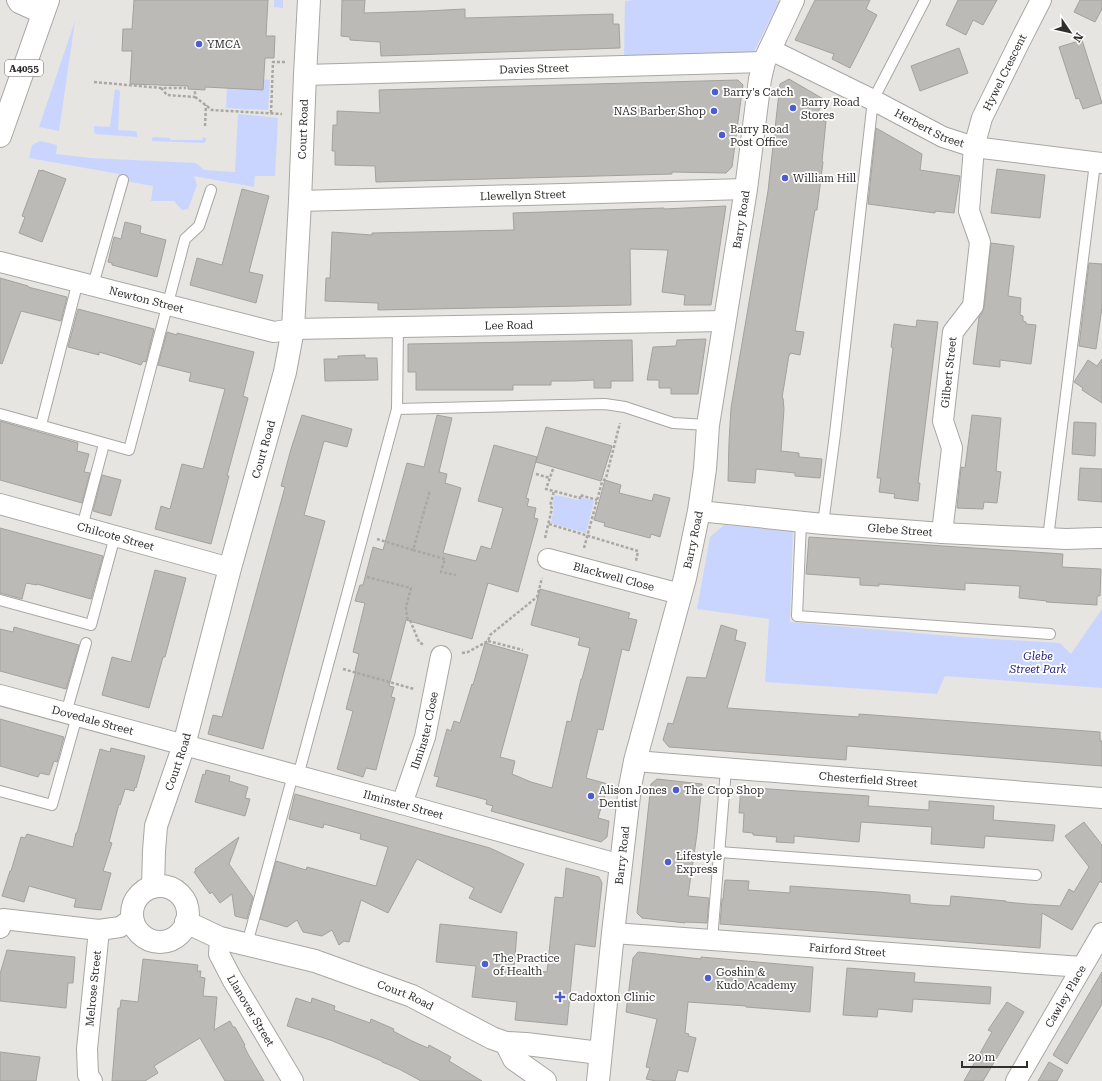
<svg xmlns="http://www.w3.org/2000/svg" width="1102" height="1081" viewBox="0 0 1102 1081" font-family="'Roboto Serif',serif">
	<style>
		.green { fill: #c9d5ff }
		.building { fill: #bbbab6; stroke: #a3a29f }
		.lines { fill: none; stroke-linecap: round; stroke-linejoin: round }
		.service-casing { stroke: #a8a7a3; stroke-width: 12 }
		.minor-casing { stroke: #a8a7a3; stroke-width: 22 }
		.tertiary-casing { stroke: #a8a7a3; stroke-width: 24 }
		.primary-casing { stroke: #a8a7a3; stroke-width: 24 }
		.path { stroke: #a9a8a5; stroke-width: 2.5; stroke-dasharray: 3 2; stroke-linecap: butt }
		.service { stroke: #fff; stroke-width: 10 }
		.minor { stroke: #fff; stroke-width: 20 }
		.tertiary { stroke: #fff; stroke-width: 22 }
		.primary { stroke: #fff; stroke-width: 22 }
		.poi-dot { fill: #4c5cd1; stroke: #fff; stroke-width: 1.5 }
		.labels { text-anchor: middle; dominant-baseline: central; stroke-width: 3.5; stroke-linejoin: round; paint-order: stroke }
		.shield { fill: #fff; stroke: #6d6d6d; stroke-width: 1 }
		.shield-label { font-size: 10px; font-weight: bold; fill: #2f2f2e }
		.poi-label { font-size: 11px; fill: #2f2f2e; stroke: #fff; text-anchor: start }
		.street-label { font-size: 11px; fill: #2f2f2e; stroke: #fff }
		.park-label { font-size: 11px; font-style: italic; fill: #1d1e79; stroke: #fff }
	</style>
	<rect width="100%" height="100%" fill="#e6e5e1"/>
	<g class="green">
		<polygon points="274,0 283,0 283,8 274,7"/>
		<polygon points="633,0 775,0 779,1 752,56 624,60 625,1"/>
		<polygon points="75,21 59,131 39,127"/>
		<polygon points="263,79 270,80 268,110 226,108 227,88 263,90"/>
		<polygon points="115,89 120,91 118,130 135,131 137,133 137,137 96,134 94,132 94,126 110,127"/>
		<polygon points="238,114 278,118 275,176 255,176 254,187 194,176 197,185 188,209 182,210 174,201 151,201 153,186 130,182 118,177 119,174 29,158 32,145 40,141 57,145 56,154 91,158 196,163 204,170 235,172"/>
		<polygon points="154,137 170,138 170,140 202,140 203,137 206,138 206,141 204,143 152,141 152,138"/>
		<polygon points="555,495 579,500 581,497 594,501 586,533 551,523 554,507 552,504"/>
		<polygon points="724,525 793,531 790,622 962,637 1060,643 1071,654 1102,609 1102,688 945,676 937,694 765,682 769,619 697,609 710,537"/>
	</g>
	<g class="building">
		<polygon points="134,0 268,0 266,36 275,36 274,58 265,58 263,90 205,87 205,90 188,89 188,86 130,84 132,51 122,51 123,29 132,29"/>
		<polygon points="342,0 365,0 364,13 425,11 465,9 465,18 613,14 613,24 619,24 620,48 381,56 380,42 350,40 350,37 341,36"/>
		<polygon points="815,0 870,0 866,9 877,15 850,68 832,59 834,54 795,40"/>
		<polygon points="958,0 997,0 983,25 973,20 966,35 946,25"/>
		<polygon points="1080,0 1102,0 1102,9 1095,22 1074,12"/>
		<polygon points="1082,40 1102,103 1083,109 1079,98 1076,99 1059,47"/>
		<polygon points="959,48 968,73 920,91 911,66"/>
		<polygon points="789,79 825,100 813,120 826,121 822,161 823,162 817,210 815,210 795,331 804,332 800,355 790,353 790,355 789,355 782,398 783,398 784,409 781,451 799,453 799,457 822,459 820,478 795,476 795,473 756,469 755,483 728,481 729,442 731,408 768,191 780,84"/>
		<polygon points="738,80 743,85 741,99 732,167 726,173 672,172 672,174 376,182 375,166 335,165 335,151 332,151 333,125 337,125 337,111 380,113 379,90"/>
		<polygon points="876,128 922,154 920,170 960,176 954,213 935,211 935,213 868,204"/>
		<polygon points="997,169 1045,175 1040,218 991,213"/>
		<polygon points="39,170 42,171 42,170 66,179 42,242 19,233 25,217 22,216"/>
		<polygon points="242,189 269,196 249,272 263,275 256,303 190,285 197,258 222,265"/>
		<polygon points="726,206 711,305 684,305 685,295 662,292 668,250 630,249 631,305 378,310 378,303 325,301 326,278 330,278 332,232 372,235 372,233 514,230 513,213 664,208 664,209"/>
		<polygon points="125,222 141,226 140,233 166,240 157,277 112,265 112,263 108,262 114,237 121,239"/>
		<polygon points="991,243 1014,246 1008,296 1021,298 1020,315 1023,316 1023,321 1026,322 1026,324 1036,325 1031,364 1000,360 1000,367 973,364 979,317 982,313 984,307"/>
		<polygon points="1089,263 1102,264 1102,307 1096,349 1079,346"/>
		<polygon points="0,278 28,286 28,287 67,297 61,321 21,311 2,364 0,363"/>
		<polygon points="78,309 154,329 146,362 143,361 141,365 116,357 99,352 99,355 68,347"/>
		<polygon points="917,320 938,322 918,483 920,483 918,501 894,498 895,494 879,492 881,478 877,478 890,371 893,348 891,347 894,324 916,327"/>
		<polygon points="167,332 177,335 177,333 254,352 243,396 248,398 227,476 229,476 211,544 155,529 161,506 170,509 182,464 203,469 225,389 189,381 191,373 158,365"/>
		<polygon points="706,339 698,394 671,394 671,388 659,388 659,380 647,380 653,347 676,346 677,340"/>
		<polygon points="632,340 633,381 611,381 611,388 594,388 594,380 573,381 551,381 551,385 513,385 513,390 416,390 416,372 408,372 408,344"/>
		<polygon points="365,355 365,358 377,358 378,380 325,381 324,359 338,359 338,356"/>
		<polygon points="1102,359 1102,403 1082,390 1083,388 1074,382 1088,360 1097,366"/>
		<polygon points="302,415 352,429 347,447 324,441 304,515 325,521 263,749 208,734 213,715 222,717 285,487 281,486 291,449"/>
		<polygon points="437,415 452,418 439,472 447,474 445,483 461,488 443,553 476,561 481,546 491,549 503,508 478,501 494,445 537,457 526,498 529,499 527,506 536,508 534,518 538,519 518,592 488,583 472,639 406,620 389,686 394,687 391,697 395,698 376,770 366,768 363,777 337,769 353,711 346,709 356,671 355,670 359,654 353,652 365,603 355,601 360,585 363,585 373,547 383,550 407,463 424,467"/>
		<polygon points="972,415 1001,418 996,471 1001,472 997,503 984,502 983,509 957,508 961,467 965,468"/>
		<polygon points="0,421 78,443 77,451 89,454 84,472 90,473 82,503 0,480"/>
		<polygon points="1074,422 1096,423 1095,456 1072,454"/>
		<polygon points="546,427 612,446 601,481 536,462"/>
		<polygon points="1080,468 1102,469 1102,502 1078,500"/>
		<polygon points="102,475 121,480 111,516 93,511"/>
		<polygon points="605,480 621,485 619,493 652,501 654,494 670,498 660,537 651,534 650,538 604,526 605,523 594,520"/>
		<polygon points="0,528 103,556 91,599 37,584 37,585 26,583 22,599 0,593"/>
		<polygon points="809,537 1063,554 1062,567 1101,569 1100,596 1097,596 1097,605 1046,602 1047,601 1019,598 1020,586 965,583 965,590 879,584 879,586 860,585 860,578 806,574"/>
		<polygon points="155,570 186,578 165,657 163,657 149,708 102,695 112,657 131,662"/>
		<polygon points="540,589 630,613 628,618 637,620 629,651 622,649 603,730 598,729 586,778 608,784 598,818 609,821 607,837 601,842 491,811 493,806 486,804 487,800 436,786 439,777 434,776 447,729 451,731 454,721 460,723 472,684 473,685 485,643 528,655 500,757 515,761 512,774 531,782 552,788 567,721 571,722 581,679 582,679 590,648 578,645 580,638 531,625"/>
		<polygon points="721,625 737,630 735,640 746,643 727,708 859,717 859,714 1100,732 1100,741 1102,741 1102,766 847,746 846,760 669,747 663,740 668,723 673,724 687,677 706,678"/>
		<polygon points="14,627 79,645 66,689 0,671 0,629 13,632"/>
		<polygon points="0,719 64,737 57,762 54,761 49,775 40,773 38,777 0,766"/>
		<polygon points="111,748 145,756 136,788 135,787 134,791 125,789 120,805 119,804 109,842 112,843 103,871 111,873 101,910 74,907 76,899 29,886 24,902 2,896 10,871 11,871 21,837 25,838 27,834 73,847 76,833 77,833 100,749 110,752"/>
		<polygon points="206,770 230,776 229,781 248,787 245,798 250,799 245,816 195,802 203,774 205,775"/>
		<polygon points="657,779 702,784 697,834 688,896 709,898 707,923 685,922 685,923 642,918 637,913 651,784"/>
		<polygon points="741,787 869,796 868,806 898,808 929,810 929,801 994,806 993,820 1055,825 1053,841 985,836 984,848 931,844 932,827 861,822 859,842 794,836 794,843 776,842 777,837 753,835 753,833 743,832 744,813 739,813"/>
		<polygon points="295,794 490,848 524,864 501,913 469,898 474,888 417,859 388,913 361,900 349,942 344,941 339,945 332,930 322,936 303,932 297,920 287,927 260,919 276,861 306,870 307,867 376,886 388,847 360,839 361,834 324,824 323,828 289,819"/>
		<polygon points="1084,822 1102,845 1102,883 1100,881 1072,930 1042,913 1040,948 720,924 722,899 723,899 725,880 749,881 748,890 790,893 790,886 878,892 910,895 910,903 929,905 950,906 951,896 1006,901 1006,902 1027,904 1060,906 1069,889 1074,892 1089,867 1065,836"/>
		<polygon points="239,837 229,864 253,897 247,919 235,916 232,894 220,903 212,892 210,894 194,872 196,871 195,869"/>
		<polygon points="566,868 599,877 602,883 595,947 575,944 567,1025 515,1020 517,1002 472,997 476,966 436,962 440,924 517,932 514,968 547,972 555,897 563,898"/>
		<polygon points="7,950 75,957 73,983 68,983 66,1008 0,1001 0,974"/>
		<polygon points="638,952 701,959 701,957 813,967 810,1012 746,1007 746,1006 688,1002 685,1033 689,1034 688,1036 696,1038 688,1072 678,1070 675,1081 656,1081 646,1079 650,1068 646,1067 657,1019 626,1012 633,958"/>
		<polygon points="143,959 190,964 198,965 197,971 201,971 200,977 205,978 203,996 217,997 214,1030 230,1021 233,1027 235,1027 245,1045 244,1046 248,1054 264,1081 225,1081 200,1038 154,1066 158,1073 145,1081 112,1081 118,1008 120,1008 121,1000 138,1002"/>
		<polygon points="847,968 915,973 914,982 991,987 990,1004 913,999 912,1012 878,1009 877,1017 843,1015"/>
		<polygon points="1102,972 1102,1004 1067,1064 1053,1055"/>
		<polygon points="296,998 311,1003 312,998 335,1006 334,1010 351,1016 370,1023 371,1019 394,1029 393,1031 412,1041 428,1048 429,1045 451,1057 449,1061 482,1081 421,1081 399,1069 382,1062 382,1061 330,1040 287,1026"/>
		<polygon points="1007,1002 1024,1012 983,1081 964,1081 992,1032 988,1030"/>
		<polygon points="0,1052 40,1057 36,1081 0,1081"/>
		<polygon points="1049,1062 1063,1070 1057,1081 1038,1081"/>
	</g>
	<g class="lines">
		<g class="service-casing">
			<g id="service">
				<polyline points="93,285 123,180"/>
				<polyline points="398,327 397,409 605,404 625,407 673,423 708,425"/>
				<polyline points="0,414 129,450 185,239 199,226 211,190"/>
				<polyline points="41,425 78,281"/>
				<polyline points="801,522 797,616 1050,634"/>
				<polyline points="823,524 835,434 873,100 925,0"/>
				<polyline points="82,527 104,444"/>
				<polyline points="1048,538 1095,163"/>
				<polyline points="0,600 91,625 115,536"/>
				<polyline points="66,713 86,643"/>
				<polyline points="298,776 397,409"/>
				<polyline points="0,791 52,805 77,716"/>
				<polyline points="719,852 1036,875"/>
				<polyline points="712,940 726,769"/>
				<polyline points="247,944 293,775"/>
			</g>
		</g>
		<g class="minor-casing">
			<g id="minor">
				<polyline points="17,0 19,3 43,14"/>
				<path id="s1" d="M769,49L873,100L943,137L974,147L1102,163"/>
				<path id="s2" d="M305,75L764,62"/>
				<path id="s3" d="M300,201L746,189"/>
				<path id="s4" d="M0,262L274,332L293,329L725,321"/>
				<path id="s5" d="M0,504L230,568"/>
				<path id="s6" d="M699,511L823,524L942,533L1066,539L1098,538H1102"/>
				<path id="s7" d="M942,533L952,448L943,421L953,332L973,306L980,242L969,211L974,147L982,118L1018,45L1041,0"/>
				<path id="s8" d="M548,559L680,594"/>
				<path id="s9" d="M0,695L402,804L621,865"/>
				<path id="s10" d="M635,761L1102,798"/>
				<path id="s11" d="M402,804L425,737L441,656"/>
				<polyline points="0,928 3,919 99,930"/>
				<path id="s12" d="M613,933L712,940L1082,967"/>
				<path id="s13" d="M220,938L219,954L232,979L293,1081"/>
				<path id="s14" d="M92,1081L88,1075L87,1049L99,930L120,927L132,919"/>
				<path id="s15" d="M1016,1081L1102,933"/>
			</g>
		</g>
		<g class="tertiary-casing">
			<g id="tertiary">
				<circle cx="160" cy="914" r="28"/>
				<path id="s16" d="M153,887L154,851L156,826L184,745L230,568L285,372L293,329L300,201L305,75L309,0"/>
				<path id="s17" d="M186,922L220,938L315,961L412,996L492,1038L506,1043L526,1044L600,1053"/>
				<polyline points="506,1043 514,1059 545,1081"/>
				<path id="s18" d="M598,1081L613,933L630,787L635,761L685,578L699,511L705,469L708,425L746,189L760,79L764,62L793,0"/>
			</g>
		</g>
		<g class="primary-casing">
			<polyline id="primary" points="0,136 48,0"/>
		</g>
		<g class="path">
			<polyline points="94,82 161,88 186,88"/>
			<polyline points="161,88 167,95 195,97 195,89"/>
			<polyline points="195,97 212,110 282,114"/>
			<polyline points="271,113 273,62 285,62"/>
			<polyline points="205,126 206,105"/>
			<polyline points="553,469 546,489 580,498 580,495 597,500"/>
			<polyline points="536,474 550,478"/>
			<polyline points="549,524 638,551 636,561"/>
			<polyline points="545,538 552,508 550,506 554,491"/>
			<polyline points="377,539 413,550 430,490"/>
			<polyline points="584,548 602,482 606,478 620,423"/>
			<polyline points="413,550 445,559 441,572 456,575"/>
			<polyline points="367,577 411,588 406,607 407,618 410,620 419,642 424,645"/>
			<polyline points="488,641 523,650"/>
			<polyline points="462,653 468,652 488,641 490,635 537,597 542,578"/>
			<polyline points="343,669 414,689"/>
		</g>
		<use href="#service" class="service"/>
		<use href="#minor" class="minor"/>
		<use href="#tertiary" class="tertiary"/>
		<use href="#primary" class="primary"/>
	</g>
	<g class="poi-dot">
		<circle cx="199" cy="44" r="4"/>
		<circle cx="715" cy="92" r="4"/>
		<circle cx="793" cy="108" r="4"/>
		<circle cx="714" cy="111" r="4"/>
		<circle cx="722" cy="135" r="4"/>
		<circle cx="785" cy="178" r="4"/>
		<circle cx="676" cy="790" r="4"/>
		<circle cx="591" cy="796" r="4"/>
		<circle cx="668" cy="862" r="4"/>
		<circle cx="485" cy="964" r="4"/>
		<circle cx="708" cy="978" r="4"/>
		<path d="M558 991h4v4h4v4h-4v4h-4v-4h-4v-4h4z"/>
	</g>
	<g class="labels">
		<rect class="shield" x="5" y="60" width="38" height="16" rx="3"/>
		<g class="shield-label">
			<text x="24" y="68">A4055</text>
		</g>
		<g class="poi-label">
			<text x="207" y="44">YMCA</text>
			<text x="723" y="92">Barry's Catch</text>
			<text x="801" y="102">Barry Road<tspan x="801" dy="13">Stores</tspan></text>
			<text x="706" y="111" text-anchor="end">NAS Barber Shop</text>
			<text x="730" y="129">Barry Road<tspan x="730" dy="13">Post Office</tspan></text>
			<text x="793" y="178">William Hill</text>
			<text x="599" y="790">Alison Jones<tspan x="599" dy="13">Dentist</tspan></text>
			<text x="684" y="790">The Crop Shop</text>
			<text x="676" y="856">Lifestyle<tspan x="676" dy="13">Express</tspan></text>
			<text x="493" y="958">The Practice<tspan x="493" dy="13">of Health</tspan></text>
			<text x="716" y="972">Goshin &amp;<tspan x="716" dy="13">Kudo Academy</tspan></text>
			<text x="569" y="997">Cadoxton Clinic</text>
		</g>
		<g class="street-label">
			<text stroke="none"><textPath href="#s2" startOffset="229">Davies Street</textPath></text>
			<text stroke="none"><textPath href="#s7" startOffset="479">Hywel Crescent</textPath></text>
			<text stroke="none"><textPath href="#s1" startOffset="179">Herbert Street</textPath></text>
			<text stroke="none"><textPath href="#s16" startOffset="777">Court Road</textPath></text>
			<text stroke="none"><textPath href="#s3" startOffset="223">Llewellyn Street</textPath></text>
			<text stroke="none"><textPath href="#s18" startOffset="875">Barry Road</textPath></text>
			<text stroke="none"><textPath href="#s4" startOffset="151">Newton Street</textPath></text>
			<text stroke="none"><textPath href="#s4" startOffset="518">Lee Road</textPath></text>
			<text stroke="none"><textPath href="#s7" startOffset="163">Gilbert Street</textPath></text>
			<text stroke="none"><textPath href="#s16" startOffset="453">Court Road</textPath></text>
			<text stroke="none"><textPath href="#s6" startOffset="202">Glebe Street</textPath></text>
			<text stroke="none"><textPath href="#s5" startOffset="120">Chilcote Street</textPath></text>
			<text stroke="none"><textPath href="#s18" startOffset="551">Barry Road</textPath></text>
			<text stroke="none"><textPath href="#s8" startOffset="68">Blackwell Close</textPath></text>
			<text stroke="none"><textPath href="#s9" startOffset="96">Dovedale Street</textPath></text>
			<text stroke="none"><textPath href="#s11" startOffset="77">Ilminster Close</textPath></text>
			<text stroke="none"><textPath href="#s16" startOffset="129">Court Road</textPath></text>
			<text stroke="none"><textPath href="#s10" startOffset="234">Chesterfield Street</textPath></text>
			<text stroke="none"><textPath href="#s9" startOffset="418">Ilminster Street</textPath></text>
			<text stroke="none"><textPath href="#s18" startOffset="227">Barry Road</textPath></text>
			<text stroke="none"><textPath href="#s12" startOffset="235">Fairford Street</textPath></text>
			<text stroke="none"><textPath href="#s14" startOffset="94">Melrose Street</textPath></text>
			<text stroke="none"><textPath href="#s17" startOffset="232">Court Road</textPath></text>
			<text stroke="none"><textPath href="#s15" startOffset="98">Cawley Place</textPath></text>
			<text stroke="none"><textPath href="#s13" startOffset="81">Llanover Street</textPath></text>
		</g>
		<g class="park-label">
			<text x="1038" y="656">Glebe<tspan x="1038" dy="13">Street Park</tspan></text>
		</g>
	</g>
	<g transform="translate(1070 32) rotate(124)" stroke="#ffffff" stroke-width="3" paint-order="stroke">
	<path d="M0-3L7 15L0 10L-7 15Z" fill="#2f2f2e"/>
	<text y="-6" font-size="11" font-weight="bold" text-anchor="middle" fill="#2f2f2e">N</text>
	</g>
	<path d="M962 1061v6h65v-6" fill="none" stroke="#2f2f2e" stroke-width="2"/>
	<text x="968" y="1061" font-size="12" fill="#2f2f2e" stroke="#ffffff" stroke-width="3" paint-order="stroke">20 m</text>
</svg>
